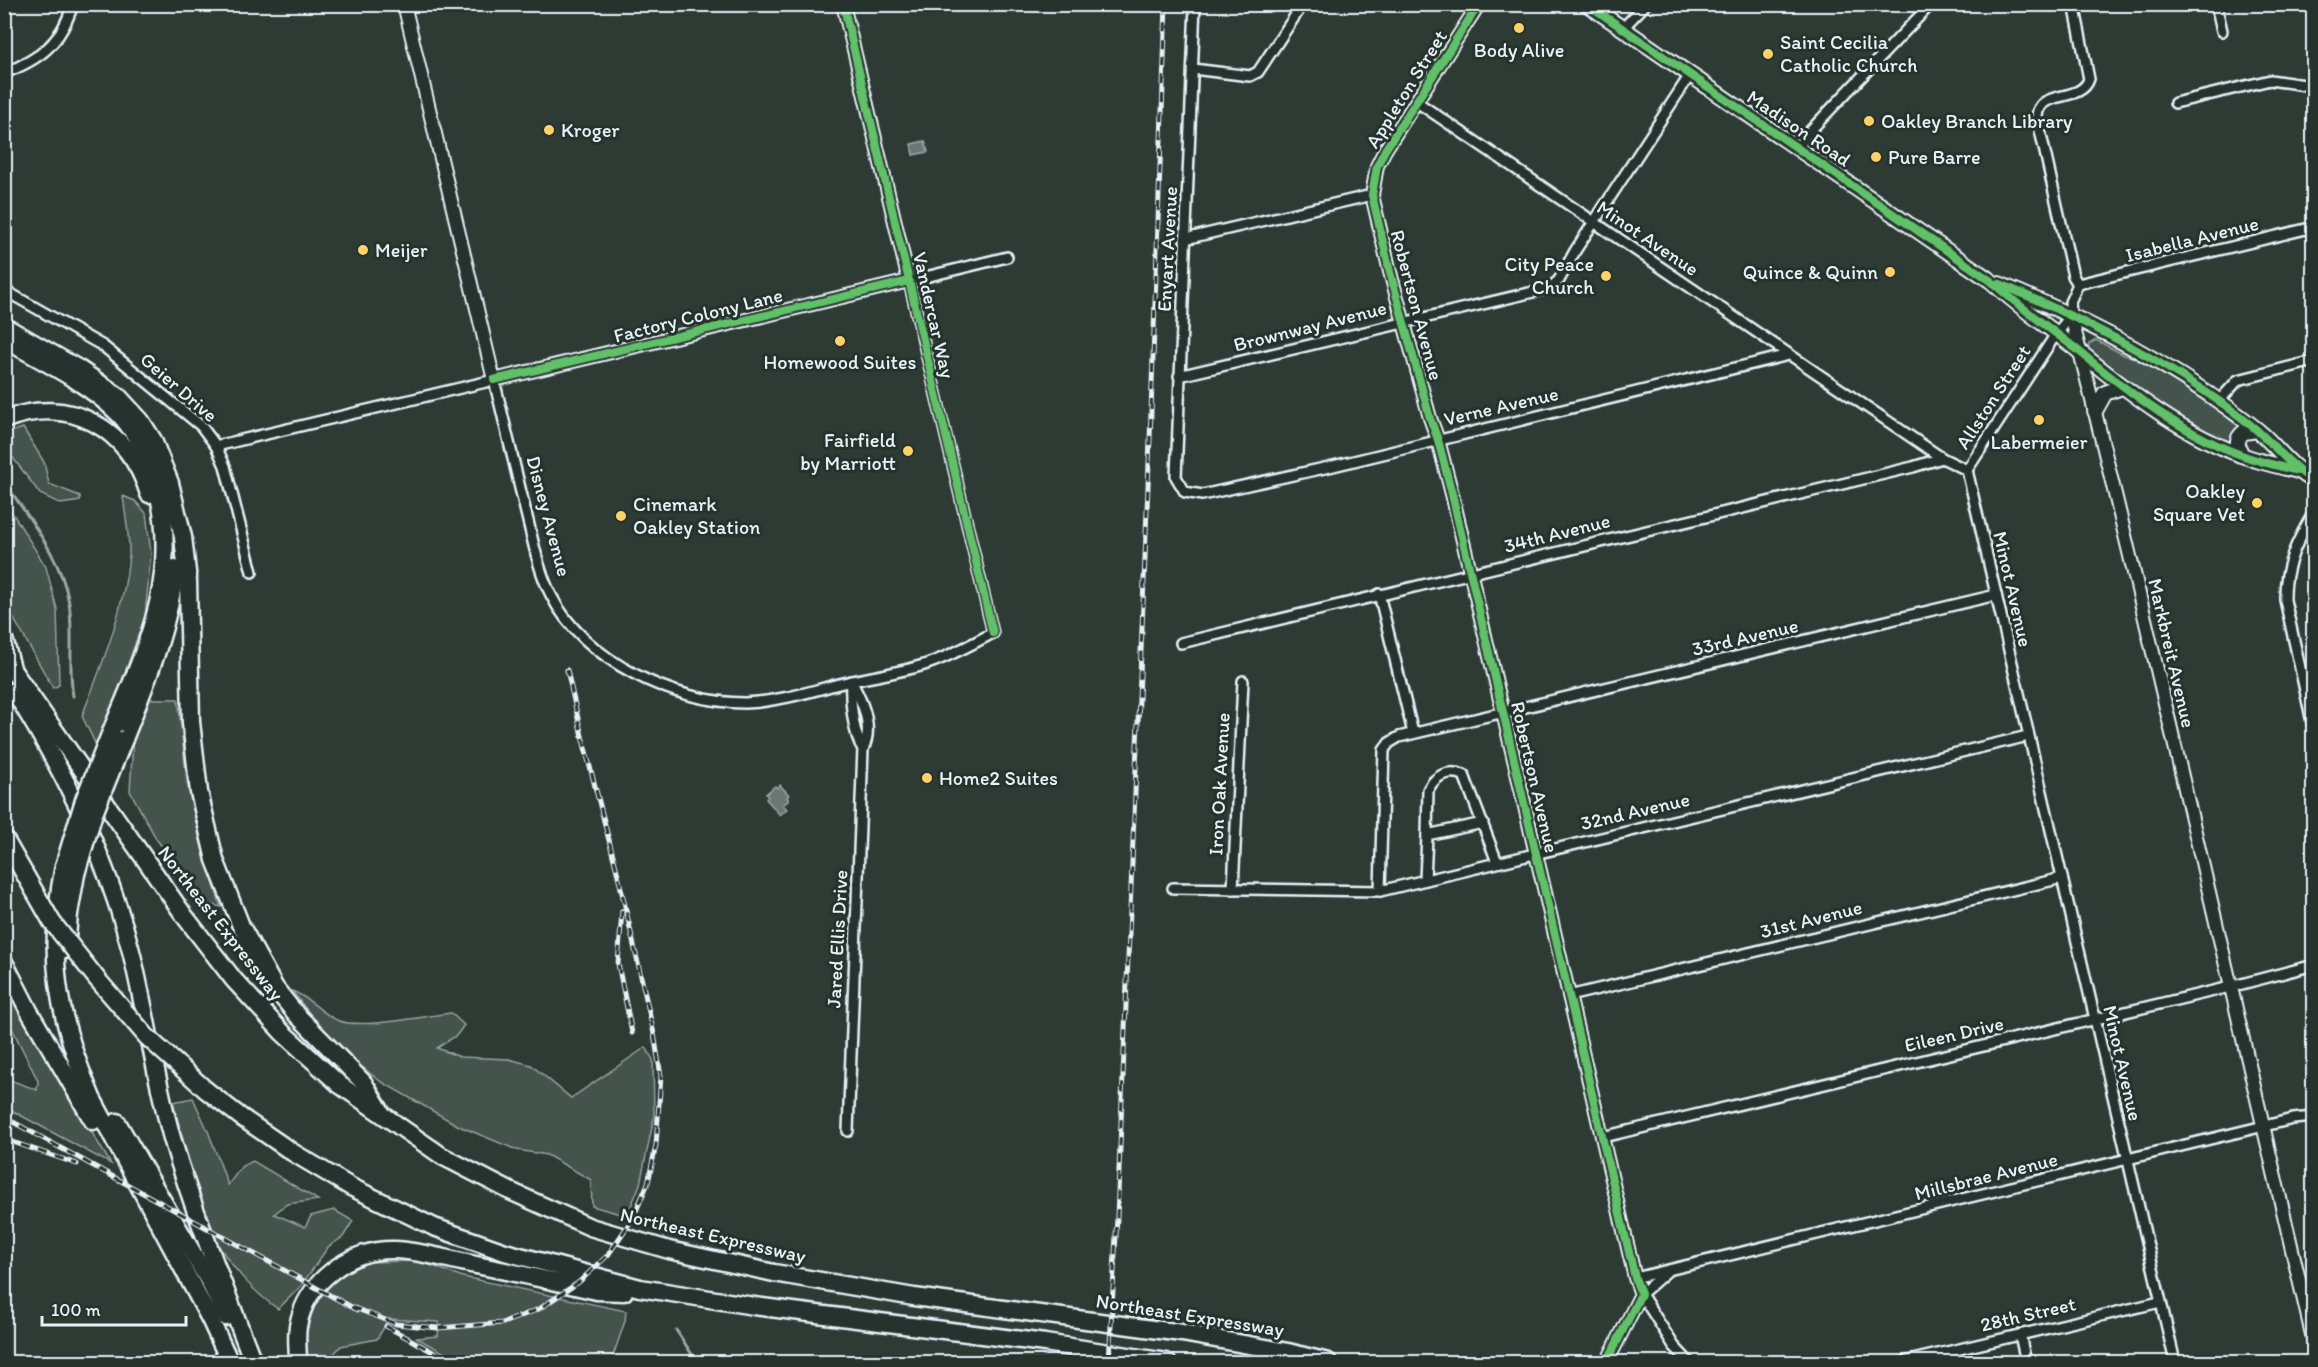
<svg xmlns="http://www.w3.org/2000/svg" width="2318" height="1367" viewBox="0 0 2318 1367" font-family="Itim,sans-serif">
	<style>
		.green { fill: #45524e; stroke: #96a2a3; stroke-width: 1.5 }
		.water { fill: #6b7775; stroke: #9da8a9; stroke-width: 1.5 }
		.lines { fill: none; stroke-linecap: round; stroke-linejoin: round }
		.stream { stroke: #9da8a9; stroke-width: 3 }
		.minor-casing { stroke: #e8f1f8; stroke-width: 14 }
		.tertiary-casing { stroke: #e8f1f8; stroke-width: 16 }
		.secondary-casing { stroke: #e8f1f8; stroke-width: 18 }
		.motorway-casing { stroke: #e8f1f8; stroke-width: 21 }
		.minor { stroke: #26332d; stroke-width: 9 }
		.tertiary { stroke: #26332d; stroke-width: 12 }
		.secondary { stroke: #26332d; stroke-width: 14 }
		.motorway { stroke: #26332d; stroke-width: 16 }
		.rail-casing { stroke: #e8f1f8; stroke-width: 5 }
		.rail { stroke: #26332d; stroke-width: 3; stroke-dasharray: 9; stroke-linecap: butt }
		.motorway-bridge-casing { stroke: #e8f1f8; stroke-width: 21; stroke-linecap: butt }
		.motorway-bridge { stroke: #26332d; stroke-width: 16 }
		.cycleway-casing { stroke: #26332d; stroke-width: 11 }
		.cycleway { stroke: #61c268; stroke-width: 8 }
		.poi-dot { fill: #ffd166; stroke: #26332d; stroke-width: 2 }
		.labels { text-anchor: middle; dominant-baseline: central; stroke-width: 6; stroke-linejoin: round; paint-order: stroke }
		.poi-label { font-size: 20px; fill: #e8f1f8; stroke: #26332d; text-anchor: start }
		.street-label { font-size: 20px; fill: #e8f1f8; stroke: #26332d }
	</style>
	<rect width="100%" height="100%" fill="#2e3b35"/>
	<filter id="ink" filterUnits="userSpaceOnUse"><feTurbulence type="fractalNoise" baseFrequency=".0167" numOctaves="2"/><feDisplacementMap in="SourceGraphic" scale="12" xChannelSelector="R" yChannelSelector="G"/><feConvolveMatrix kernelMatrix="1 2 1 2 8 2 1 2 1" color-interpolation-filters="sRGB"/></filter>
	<g filter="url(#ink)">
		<g class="green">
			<path d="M2096,340L2124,355L2144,360L2221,410L2242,426L2231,444C2178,420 2134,387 2088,352L2089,344Z"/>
			<polygon points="23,428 44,462 49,484 80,496 80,501 61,504 40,494 5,447 5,434"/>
			<path d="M123,496L135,501L146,513L151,554L145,616L106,726L95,743L82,716C102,665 124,611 129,556C130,537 125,515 123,496Z"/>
			<polygon points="5,501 46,567 57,609 59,685 53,688 5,603"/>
			<polygon points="149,699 178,699 187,782 200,840 221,907 205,903 157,840 130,791 133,743"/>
			<polygon points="4,982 53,1068 111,1164 5,1107 5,1078 37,1090 38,1081 5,1014"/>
			<path d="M292,991C310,997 321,1014 339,1021C362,1029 425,1016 451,1013L464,1025L457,1035L437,1048L460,1057L509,1059L531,1065L571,1098L646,1047L653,1060L654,1118L640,1184L627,1216L592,1206L591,1180L547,1155L517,1150L459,1126L380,1081L334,1045Z"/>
			<path d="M193,1098L208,1131L228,1185L242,1166L253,1161L318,1200L287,1204L274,1214L305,1227L311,1216L334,1210L353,1221L343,1237L328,1247L301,1286L278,1309C249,1289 233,1267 213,1238L215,1236L203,1214L173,1102Z"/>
			<polygon points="419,1261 463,1277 626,1311 625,1321 612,1359 613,1362 461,1362 417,1338 438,1336 439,1322 389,1319 377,1339 341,1346 328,1360 328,1362 305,1362 302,1346 315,1304 334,1278 366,1262"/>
		</g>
		<g class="water">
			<polygon points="925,141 928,152 913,155 911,144"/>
			<polygon points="780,785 789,795 787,797 789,800 783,805 787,809 780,815 766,799 768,797 766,794 775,786 777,788"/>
		</g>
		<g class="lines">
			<g class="stream">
				<path d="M4,481C29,519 62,558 69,603C74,633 68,665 73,696"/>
				<polyline points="676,1330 697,1362"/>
			</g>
			<g class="minor-casing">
				<g id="minor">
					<polyline points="1195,4 1176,477 1185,492 1202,495 1329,467 1789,355"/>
					<path d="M2074,4L2089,79C2081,104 2038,88 2037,117L2073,276L2078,284"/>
					<polyline points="2216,4 2222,31"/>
					<polyline points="1623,28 1646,4"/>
					<polyline points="1193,69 1250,76 1258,72 1303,4"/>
					<path d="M4,73C41,59 61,43 73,4"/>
					<polyline points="1417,102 1942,458 1967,470"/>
					<polyline points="2175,103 2270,80 2305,85 2314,83"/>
					<polyline points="1798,148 1807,134 1931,4"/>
					<polyline points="1185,239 1372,195"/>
					<polyline points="2078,284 2314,227"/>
					<polyline points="4,290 103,346 201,426 216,446 225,466 252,572"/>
					<polyline points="1179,376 1550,288 1559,280 1575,251 1690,75"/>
					<polyline points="2219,401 2238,380 2314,361"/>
					<path d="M216,446L494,380C505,424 515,468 526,513C533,540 538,570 551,595C583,660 674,703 745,703C777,702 808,692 839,684C868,677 899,673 927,664C951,656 972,644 993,633L909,281L1007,257"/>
					<polyline points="1967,470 2175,1362"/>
					<polyline points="1967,470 2056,334 2071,316 2070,302 2078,284"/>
					<path d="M2314,512C2297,541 2284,566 2285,600L2314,731"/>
					<polyline points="1379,594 1413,733"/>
					<polyline points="1181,643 1913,467 1942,458"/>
					<path d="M851,682C850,700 853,735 863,749"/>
					<path d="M1483,823L1427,835L1428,790C1435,775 1449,769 1464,775L1497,862"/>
					<polyline points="1425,880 1427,835"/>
					<polyline points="1173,888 1380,891 2028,736"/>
					<polyline points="1233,889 1243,681"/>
					<polyline points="1380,891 1384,750 1389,743 1399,737 1996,595"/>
					<polyline points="1569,996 2062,878"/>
					<path d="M848,1131L863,749C874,728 862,700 851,681"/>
					<polyline points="1603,1137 2230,987 2314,965"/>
					<polyline points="1666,1272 1641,1294 1674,1346 1689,1362"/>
					<polyline points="1635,1278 2293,1119 2314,1117"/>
					<polyline points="2020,1335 2026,1362"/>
					<polyline points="1904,1362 2160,1302"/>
				</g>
			</g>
			<g class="tertiary-casing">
				<g id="tertiary">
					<polyline points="404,4 494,380 909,281 843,4"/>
					<polyline points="1479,4 1385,150 1377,166 1372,195 1390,272 1430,418 1438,440 1452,494 1635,1278 1641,1294 1607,1362"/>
					<path d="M2071,316C2157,657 2233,1001 2314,1343"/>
				</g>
			</g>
			<g class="secondary-casing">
				<g id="secondary">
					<path d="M1587,4L1991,281C2019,307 2050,328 2080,352C2131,394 2186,437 2250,458C2265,463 2282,467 2298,471"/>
					<path d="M1999,284C2077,316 2158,357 2227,407C2239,416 2252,425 2263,435C2280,451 2293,469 2314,481"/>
					<polyline points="2095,411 2105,393 2122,387"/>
					<path d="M2242,455C2237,446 2235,439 2244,432L2257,430"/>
				</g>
			</g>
			<g class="motorway-casing">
				<g id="motorway">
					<polyline points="4,326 79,369 118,396 141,421 153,440 170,483 183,537 188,581 191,722 199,792 215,860 241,926 275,988 296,1014 363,1082 380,1110"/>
					<path d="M4,339C44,362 87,382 119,414C136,432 146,454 154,477C183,568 148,645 113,727"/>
					<path d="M4,420C69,394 129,428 149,494"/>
					<polyline points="4,639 12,668"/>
					<polyline points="4,658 186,918 234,980 283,1033 340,1085 442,1156 510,1191 590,1227 669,1250 774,1273 914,1297 1182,1333 1288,1352 1328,1362"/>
					<path d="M14,691C65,772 107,858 131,951C147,1015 155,1081 174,1145C196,1219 226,1290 253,1362"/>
					<path d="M124,739C146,683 169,629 175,569"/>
					<polyline points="4,838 24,873"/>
					<path d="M64,866C46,953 57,1017 92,1098L210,1319L230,1362"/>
					<polyline points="66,950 69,914 76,874"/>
					<polyline points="4,962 29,1011 93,1121"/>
					<polyline points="206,1090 241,1117 292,1152 351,1187 434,1227 505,1252 640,1288 754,1306 1045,1343 1167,1362"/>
					<polyline points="117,1122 210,1283 226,1317"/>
					<path d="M298,1362C298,1350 296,1338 298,1326C306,1281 351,1248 395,1250C422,1251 449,1260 476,1265C516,1273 557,1282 597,1291L624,1292"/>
				</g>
			</g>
			<use href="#minor" class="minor"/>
			<use href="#tertiary" class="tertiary"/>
			<use href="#secondary" class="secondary"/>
			<use href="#motorway" class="motorway"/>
			<g class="rail-casing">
				<g id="rail">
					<polyline points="622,911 618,964 632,1033"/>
					<polyline points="4,1117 357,1310"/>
					<polyline points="4,1139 77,1164"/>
					<polyline points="352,1307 396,1324 438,1328 503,1323 539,1309 579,1282 608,1255 633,1218 648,1183 656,1145 661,1076 654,1034 618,875 582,736 567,670"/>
					<polyline points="386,1326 451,1362"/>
					<polyline points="1109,1362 1117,1217 1150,439 1166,4"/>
				</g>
			</g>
			<use href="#rail" class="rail"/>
			<g class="motorway-bridge-casing">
				<g id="motorway-bridge">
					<polyline points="64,866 84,800 113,727"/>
					<polyline points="24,873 52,922 97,979 147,1037 206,1090"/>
					<polyline points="76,874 93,816 124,739"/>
				</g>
			</g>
			<use href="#motorway-bridge" class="motorway-bridge"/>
			<g class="cycleway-casing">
				<g id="cycleway">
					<polyline points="843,4 993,633"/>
					<polyline points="1479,4 1385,150 1377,166 1372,195 1390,272 1430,418 1438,440 1452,494 1635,1278 1641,1294 1607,1362"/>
					<path d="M1587,4L1991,281C2019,307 2050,328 2080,352C2131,394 2186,437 2250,458C2265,463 2282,467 2298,471"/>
					<path d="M2000,284C2076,316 2159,358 2226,406C2238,415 2251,424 2262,435C2279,451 2293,468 2314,481"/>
					<polyline points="494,380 909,281"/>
				</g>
			</g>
			<use href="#cycleway" class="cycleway"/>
		</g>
	</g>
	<g class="poi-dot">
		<circle cx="1519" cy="28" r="6"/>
		<circle cx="1768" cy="54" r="6"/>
		<circle cx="1869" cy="121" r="6"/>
		<circle cx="549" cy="130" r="6"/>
		<circle cx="1876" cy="157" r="6"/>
		<circle cx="363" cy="250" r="6"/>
		<circle cx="1890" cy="272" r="6"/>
		<circle cx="1606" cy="276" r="6"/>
		<circle cx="840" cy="341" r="6"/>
		<circle cx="2039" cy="420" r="6"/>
		<circle cx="908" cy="451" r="6"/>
		<circle cx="2257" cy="503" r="6"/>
		<circle cx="621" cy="516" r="6"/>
		<circle cx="927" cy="778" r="6"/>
	</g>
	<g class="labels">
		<g class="poi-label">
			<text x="1780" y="42">Saint Cecilia<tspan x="1780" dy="23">Catholic Church</tspan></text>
			<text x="1519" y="50" text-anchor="middle">Body Alive</text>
			<text x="1881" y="121">Oakley Branch Library</text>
			<text x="561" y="130">Kroger</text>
			<text x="1888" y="157">Pure Barre</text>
			<text x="375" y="250">Meijer</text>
			<text x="1594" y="264" text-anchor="end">City Peace<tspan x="1594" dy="23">Church</tspan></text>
			<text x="1878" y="272" text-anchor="end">Quince &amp; Quinn</text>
			<text x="840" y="362" text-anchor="middle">Homewood Suites</text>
			<text x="896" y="440" text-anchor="end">Fairfield<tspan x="896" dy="23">by Marriott</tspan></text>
			<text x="2039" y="442" text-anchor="middle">Labermeier</text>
			<text x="2245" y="491" text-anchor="end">Oakley<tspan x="2245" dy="23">Square Vet</tspan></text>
			<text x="633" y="504">Cinemark<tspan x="633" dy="23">Oakley Station</tspan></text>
			<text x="939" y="778">Home2 Suites</text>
		</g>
		<g class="street-label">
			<text transform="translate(1406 89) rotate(-58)">Appleton Street</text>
			<text transform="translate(1799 128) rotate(34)">Madison Road</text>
			<text transform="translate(1648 238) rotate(34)">Minot Avenue</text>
			<text transform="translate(2192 239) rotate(-14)">Isabella Avenue</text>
			<text transform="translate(1167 249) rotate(-87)">Enyart Avenue</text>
			<text transform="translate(1417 305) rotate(75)">Robertson Avenue</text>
			<text transform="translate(698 315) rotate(-14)">Factory Colony Lane</text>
			<text transform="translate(934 315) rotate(77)">Vandercar Way</text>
			<text transform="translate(1310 326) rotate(-14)">Brownway Avenue</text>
			<text transform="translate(179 387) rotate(41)">Geier Drive</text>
			<text transform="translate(1993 397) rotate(-57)">Allston Street</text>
			<text transform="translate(1501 406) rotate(-13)">Verne Avenue</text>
			<text transform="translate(549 516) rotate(75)">Disney Avenue</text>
			<text transform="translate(1557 533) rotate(-14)">34th Avenue</text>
			<text transform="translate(2013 589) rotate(77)">Minot Avenue</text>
			<text transform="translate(1745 637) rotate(-13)">33rd Avenue</text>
			<text transform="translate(2172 653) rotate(77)">Markbreit Avenue</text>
			<text transform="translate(1535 777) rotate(77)">Robertson Avenue</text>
			<text transform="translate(1219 784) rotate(-87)">Iron Oak Avenue</text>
			<text transform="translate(1635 811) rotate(-13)">32nd Avenue</text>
			<text transform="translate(1811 919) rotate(-14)">31st Avenue</text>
			<text transform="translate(221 923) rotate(52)">Northeast Expressway</text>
			<text transform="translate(837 939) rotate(-87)">Jared Ellis Drive</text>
			<text transform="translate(1954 1034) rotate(-13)">Eileen Drive</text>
			<text transform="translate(2123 1063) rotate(77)">Minot Avenue</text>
			<text transform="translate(1986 1176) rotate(-14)">Millsbrae Avenue</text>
			<text transform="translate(713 1235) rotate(13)">Northeast Expressway</text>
			<text transform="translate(2028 1314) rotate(-13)">28th Street</text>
			<text transform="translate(1190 1315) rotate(9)">Northeast Expressway</text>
		</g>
	</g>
	<rect width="2318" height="1367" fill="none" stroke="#26332d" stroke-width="24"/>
	<rect x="12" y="12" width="2294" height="1343" fill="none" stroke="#e8f1f8" stroke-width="2" filter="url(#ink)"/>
	<path d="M42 1316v9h144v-9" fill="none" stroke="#e8f1f8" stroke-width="3"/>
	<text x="51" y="1316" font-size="18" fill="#e8f1f8" stroke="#26332d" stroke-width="4.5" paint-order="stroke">100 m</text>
</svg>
